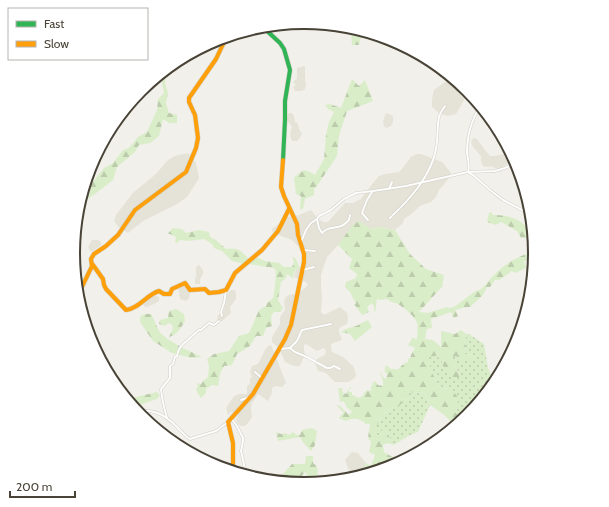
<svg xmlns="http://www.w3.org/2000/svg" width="609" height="507" viewBox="0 0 609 507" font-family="Cabin,sans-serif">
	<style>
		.residential { fill: #e5e3d7 }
		.grass { fill: url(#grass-dots) }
		.forest { fill: url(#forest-firs) }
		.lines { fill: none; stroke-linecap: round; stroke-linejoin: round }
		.street-casing { stroke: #cfcec7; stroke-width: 3 }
		.fast-casing { stroke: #d1cec1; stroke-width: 5 }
		.slow-casing { stroke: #d1cec1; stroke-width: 5 }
		.street { stroke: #fdfdfc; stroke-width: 2 }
		.fast { stroke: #30b455; stroke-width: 4 }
		.slow { stroke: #ff9f0a; stroke-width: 4 }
		.rim { fill: none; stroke: #484336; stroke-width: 2 }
	</style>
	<defs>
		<pattern id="grass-dots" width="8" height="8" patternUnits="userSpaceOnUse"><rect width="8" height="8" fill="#daedc9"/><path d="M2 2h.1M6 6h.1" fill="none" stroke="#bdccad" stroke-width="1.8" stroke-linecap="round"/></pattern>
		<pattern id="forest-firs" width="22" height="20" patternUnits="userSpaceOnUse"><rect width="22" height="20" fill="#daedc9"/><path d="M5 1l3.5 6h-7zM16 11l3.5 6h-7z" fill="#bdccad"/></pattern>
	</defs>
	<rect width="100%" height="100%" fill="#f1f0ea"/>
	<g class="residential">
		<polygon points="305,66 305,81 306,84 305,89 302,91 295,91 293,87 296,85 293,82 295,80 297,79 297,68"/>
		<polygon points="455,81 469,91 456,114 447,116 439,113 432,107 432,99 434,90 445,82"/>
		<polygon points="289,113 292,113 294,116 295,122 298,124 299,129 302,133 300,138 297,141 292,141 291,138 290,133 292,127 287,120 287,116"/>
		<polygon points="387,113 393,116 393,122 391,126 386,128 384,126 383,122 385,115"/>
		<polygon points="473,138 477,139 485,150 490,156 495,156 503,154 510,160 510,162 501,168 497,169 491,166 488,167 483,166 481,162 481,156 473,147 471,142"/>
		<polygon points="188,153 196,163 199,178 187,197 177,204 143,221 128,233 118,226 114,221 116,215 133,193 145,183 156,174 168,160 175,156"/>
		<polygon points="417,154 421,154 442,162 451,173 450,177 439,190 436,197 431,202 420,206 410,215 404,219 403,223 395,230 379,227 371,229 338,245 327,257 321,275 321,288 322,295 321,312 324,315 340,307 347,313 348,318 347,324 342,326 339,329 339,332 342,340 331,344 331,348 332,352 343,357 353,366 356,374 355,378 348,382 335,382 326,373 318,371 315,363 317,359 325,355 326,351 324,348 317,351 306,344 304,345 304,350 305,354 300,366 294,366 285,362 279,348 272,342 272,337 280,324 280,317 285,310 284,302 285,298 288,295 299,293 308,285 306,282 294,277 296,270 303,267 304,259 298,246 292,240 273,233 272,229 288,217 299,215 311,210 318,219 324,222 328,222 345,203 353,203 361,199 369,188 379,176 385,174 399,172 402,169 411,157"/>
		<polygon points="92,240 99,240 101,242 101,245 92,252 90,251 88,247"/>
		<polygon points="199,265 203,270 203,274 200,279 200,284 196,284 195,283 195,279 196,276 196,267"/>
		<polygon points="184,284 188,285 190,294 189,298 186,301 180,299 178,287"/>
		<polygon points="231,290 235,290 236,295 236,299 230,307 231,313 222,321 217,321 218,315 223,312 226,302 223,298"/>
		<polygon points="154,295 159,297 159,301 154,304 147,307 144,306 141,302 144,297 150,297"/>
		<polygon points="271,345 286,383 282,387 275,386 272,388 272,393 268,401 258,394 252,403 251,408 252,417 248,423 245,426 241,426 238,424 236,420 238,415 232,412 228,415 226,408 234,396 239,394 247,394 247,386 250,384 250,378 252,377 250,372 252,366 258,364 265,350 268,346"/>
		<polygon points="352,452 358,453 366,463 364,469 358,472 364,472 364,473 349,476 350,473 345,460"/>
	</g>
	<g class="grass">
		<polygon points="466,334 469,334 484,344 488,368 493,379 468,417 463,421 454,411 452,389 440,388 430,369 428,357 441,355 461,377 451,358 456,356 462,360 475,355 465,354"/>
		<polygon points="410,392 414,393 424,392 430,405 418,432 408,436 394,445 386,431 382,427 382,434 377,436 375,432 375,427 378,424 381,416 402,400 409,399 406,394"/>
	</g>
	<g class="forest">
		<polygon points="351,31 362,33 359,45 352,45"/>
		<polygon points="166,73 165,83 168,93 166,103 169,113 177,115 177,123 169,123 163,119 159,136 150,143 139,145 135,152 117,167 113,180 95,194 87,199 84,197 85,192 104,168 113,163 123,150 129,148 138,137 147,132 157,110 158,99 164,93 162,83 163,75"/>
		<path d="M352,79L359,86L365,80L373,101L347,111L339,136L337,156L317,186L314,189V195L305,199L303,209H300L301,196L296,194L294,178C303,169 304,168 315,175L324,159L326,135L329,122L334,112L328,109L325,105L330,104L341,108Z"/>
		<path d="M491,212L493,215C508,215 518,218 529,229L531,228L536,254L533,268L529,260L524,261L526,268L515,273L512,271L499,280H495L490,287H487L483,295L470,307H466L455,310L458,316L454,318L451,312L431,319L432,328L427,329L425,339L433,340L441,347V331L455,334L461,330L466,334L465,354L475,355L471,361L462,360L456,356L451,358L461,377H450L442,364L441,355L429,357L430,369L440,388L452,389L459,399L454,411L463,421L456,426L443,414L430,405L424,392L414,393L410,392L407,394L409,399L402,400V403L396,409L391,408L381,416L378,424L375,427V432L377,436L382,434V427H387L386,431L394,445L388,443L383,445L384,452L394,458L392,463L397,464L393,467L364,473V472L358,473L360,468L364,469L366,463L371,466L375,455L369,452L371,442L368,438L370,424H366C361,419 353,417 346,421L339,418L341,415L344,413C342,410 339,409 337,405L340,406L349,415L352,411L347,408L345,403L343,401L340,402L338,388H342L343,393L346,394L350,387L352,388L349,389V392H352V395L355,396L358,398L363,396L364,393L367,390L371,391V387L374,381H375L378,385L383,386V381L380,372H381L383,377L386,379L387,374C383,371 385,369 386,365L391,369H395L397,370C401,367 403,363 408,362V358L410,359L411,355L415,348L408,345L413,337L415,339H417C417,337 418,324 417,323C415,316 402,306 396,303C392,302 390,302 387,299L381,300L377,299L375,312H374V306L372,303L367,307L369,312L362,315L354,304H356L350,292L345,287L346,282L356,278L357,274L349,268L352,259L338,245L352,226L359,221L371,229L379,227L395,230L410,254L426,269L444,275L442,287L419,312L428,313L447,307L449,308L454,307L477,290L478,291C485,287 488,281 494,275C505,264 514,259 528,253V238H521L517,231L501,222L496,225L487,222L489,213Z"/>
		<path d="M173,228L182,229L186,233L199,230L209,232L210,237L216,240L226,249C239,248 239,249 248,258L244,264L232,261L222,251L214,248L212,244L204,239L189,241L180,240L177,243L175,242L176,237L170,234H167Z"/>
		<path d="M292,256L296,259L300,269H296L293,276L294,279L287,274L286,278L281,282L278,300L283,308L280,312H274L271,316L272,326L266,328L263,336H256L250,346L237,354L232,365L224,366L220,374L218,386L212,385L206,389V393L201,398L197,392L196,388L198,387L197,383L201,384L203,381L208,377L209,365L207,359L214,354L229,351L239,336L249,333L259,310L266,306L267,303L273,298L275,286L276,271L274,268C265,267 257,265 249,264L251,259L256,257L265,261L279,263L284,267H292L294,262Z"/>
		<path d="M176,309L184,314L185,321C181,328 177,335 169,337L173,328L172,325L169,323L164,326L159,324L160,320L168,318L169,311Z"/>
		<path d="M144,314H151C154,319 156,325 159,331C165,340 191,352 202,357L192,358L172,353L153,341L140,322V317Z"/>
		<polygon points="368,320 372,327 355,341 350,334 341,332 346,329 356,326"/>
		<polygon points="157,392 160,395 157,399 134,407 128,399"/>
		<polygon points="312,428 317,431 315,445 311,451 302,441 300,437 278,441 276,432 281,434 285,433 289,435 293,432 297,435 300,435 302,430"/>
		<path d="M306,456H313V463C321,468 317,476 315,483L306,485L308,476L305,472L298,481L291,482L273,479L277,476L282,475L292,464H305Z"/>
	</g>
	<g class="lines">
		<g class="street-casing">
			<g id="street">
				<polyline points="461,87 462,86"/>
				<path d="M468,172C470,166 468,160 467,153C467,136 470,122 480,107"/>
				<polyline points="469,173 473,175 490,190 503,200 528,213"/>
				<polyline points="389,189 392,182"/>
				<path d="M390,218C410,199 431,176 436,149C438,138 437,127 439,117C440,113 443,109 445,106"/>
				<path d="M317,219L319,228L322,233C329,226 332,229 341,226C344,225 346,223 349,220L350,215"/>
				<polyline points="368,220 362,213 367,200 372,192"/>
				<polyline points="301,242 306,230 311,223 317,219 319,216 331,210 344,199 356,193 373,191 406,186 468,172 495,171 505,168 517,163"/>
				<polyline points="303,250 315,251"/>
				<polyline points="303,270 314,267"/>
				<polyline points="222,316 221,312 224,303 226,290"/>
				<polyline points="290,348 297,341 302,330 331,324"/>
				<polyline points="280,349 290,348 295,352 307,357 327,368 330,368 334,366 340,369"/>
				<polyline points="255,372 263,379"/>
				<polyline points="241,400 250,397"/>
				<path d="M136,411C154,409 164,414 176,426C181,431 185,436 190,439L216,431L228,422"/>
				<path d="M167,418C164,408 162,399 161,389L170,378V366L173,364L175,357L177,356C179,345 184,344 191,337C194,335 196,332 199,330H201L209,323L214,325L219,321"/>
				<polyline points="231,418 237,426 243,438 243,441 241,451 246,473"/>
			</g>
		</g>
		<g class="fast-casing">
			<polyline id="fast" points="266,30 280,43 284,49 290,70 285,101 285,120 283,160"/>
		</g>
		<g class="slow-casing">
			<g id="slow">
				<path d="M93,265L103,279L104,285L106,289L126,310C140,308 146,295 159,291L164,294H170L172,289L185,283L190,290L205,289L209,293L219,292L226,290L235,273L262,250L278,231L289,209"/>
				<polyline points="80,291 92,266 91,259 94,254 106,246 118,235 135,210 186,172 196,148 198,138 195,115 189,102 189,98 216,59 226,38"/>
				<polyline points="233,471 233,443 228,422 253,394 285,339 291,325 304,262 304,254 298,235 297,224 284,196 281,187 283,160"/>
			</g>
		</g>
		<use href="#street" class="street"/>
		<use href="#fast" class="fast"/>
		<use href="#slow" class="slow"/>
	</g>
	<path d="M0 0H609V507H0ZM80 253a224 224 0 1 1 448 0a224 224 0 1 1-448 0Z" fill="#fff" fill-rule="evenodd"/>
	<path class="rim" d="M80 253a224 224 0 1 1 448 0a224 224 0 1 1-448 0Z"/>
	<rect x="8" y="8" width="140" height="52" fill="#ffffff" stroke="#b6b4af"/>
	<rect x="16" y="21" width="20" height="6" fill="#30b455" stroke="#b6b4af"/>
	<text x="44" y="28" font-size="12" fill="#484336">Fast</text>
	<rect x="16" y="41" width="20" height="6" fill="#ff9f0a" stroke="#b6b4af"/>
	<text x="44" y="48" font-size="12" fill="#484336">Slow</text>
	<path d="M10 491v6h65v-6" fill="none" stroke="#484336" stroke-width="2"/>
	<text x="16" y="491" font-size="12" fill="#484336" stroke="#ffffff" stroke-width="3" paint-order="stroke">200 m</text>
</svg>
